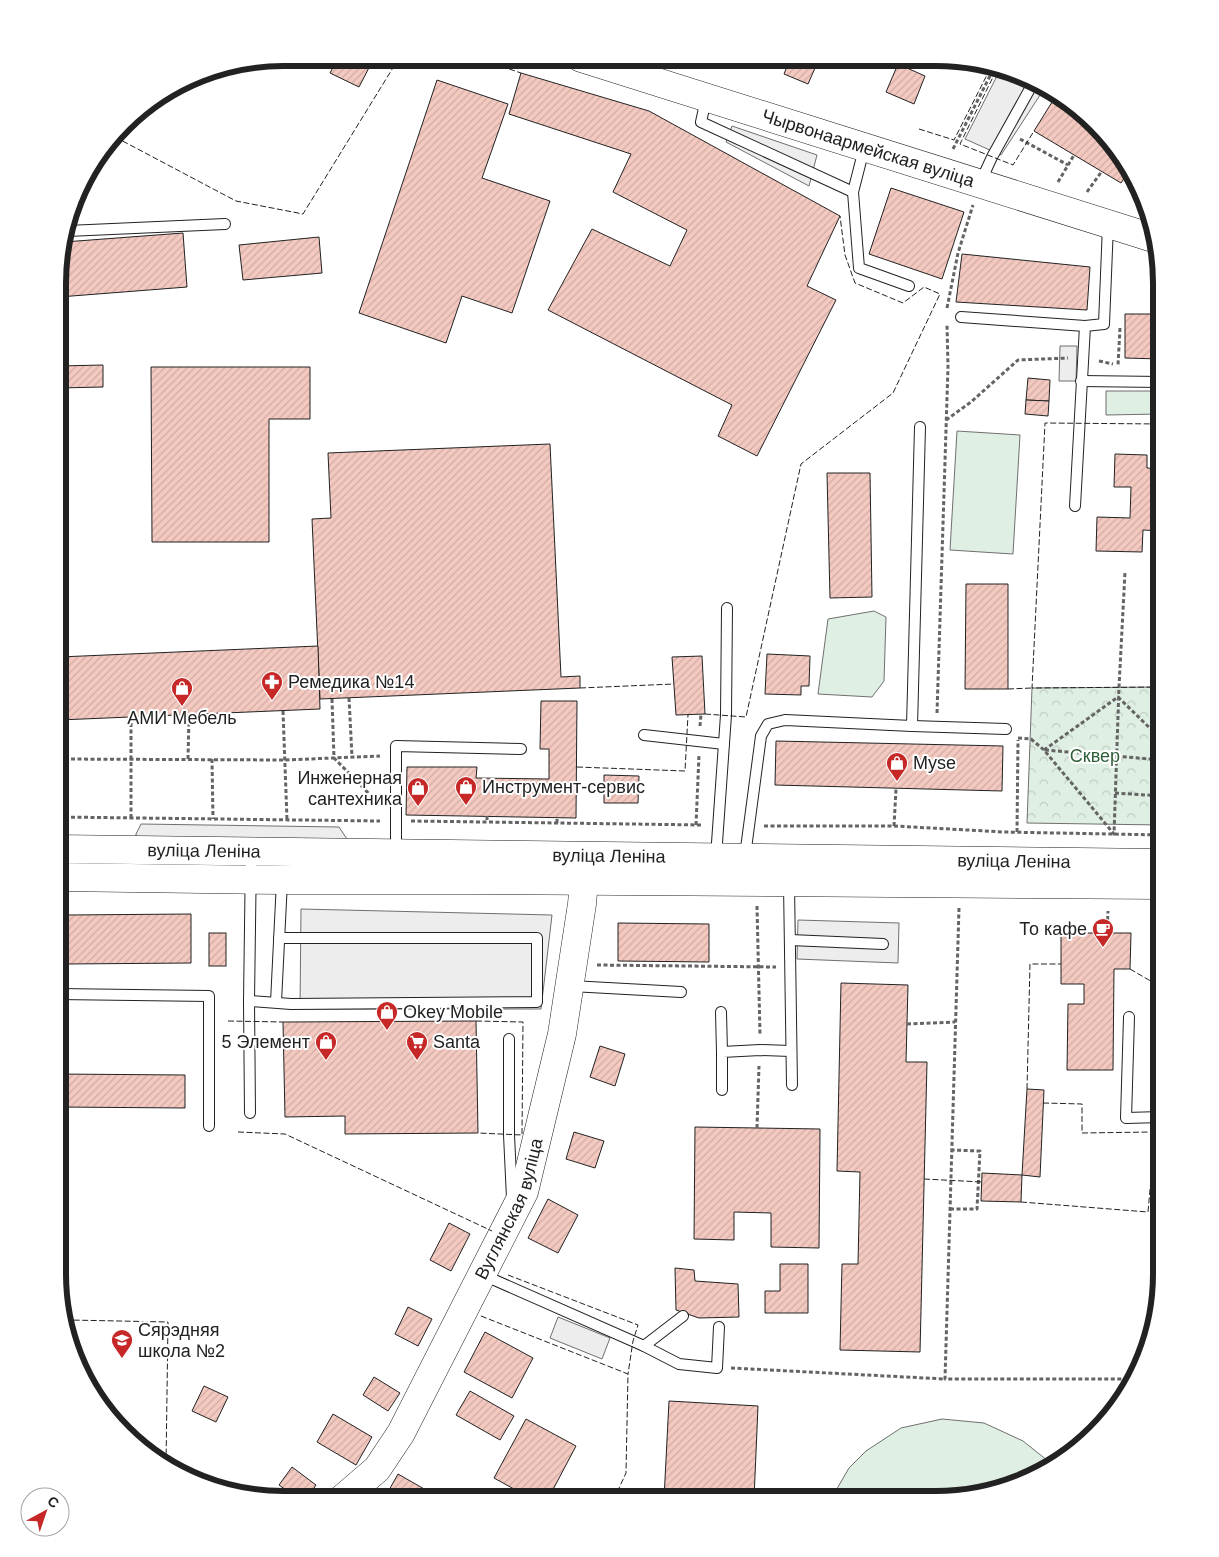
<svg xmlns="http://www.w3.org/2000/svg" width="1219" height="1557" viewBox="0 0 1219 1557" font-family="Arial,sans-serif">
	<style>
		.forest { fill: url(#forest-crowns); stroke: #6f6f6f }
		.park { fill: #e0efe3; stroke: #6f6f6f }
		.parking { fill: #ededed; stroke: #6f6f6f }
		.building { fill: url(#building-hatch); stroke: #222 }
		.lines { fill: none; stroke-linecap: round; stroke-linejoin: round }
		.lane-casing { stroke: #222; stroke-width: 12 }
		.secondary-casing { stroke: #222; stroke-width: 29 }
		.primary-casing { stroke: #222; stroke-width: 29 }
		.path { stroke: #646464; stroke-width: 3; stroke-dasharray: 4 2.5; stroke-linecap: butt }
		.lane { stroke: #fff; stroke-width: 10 }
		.secondary { stroke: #fff; stroke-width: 28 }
		.primary { stroke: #fff; stroke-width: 28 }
		.fence { stroke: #222; stroke-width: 1; stroke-dasharray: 6 2.5; stroke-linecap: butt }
		.labels { text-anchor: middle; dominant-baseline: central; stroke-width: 4; stroke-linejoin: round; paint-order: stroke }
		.street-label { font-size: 18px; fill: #222; stroke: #fff }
		.poi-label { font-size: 18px; fill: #222; stroke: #fff; text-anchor: start }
		.park-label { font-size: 18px; fill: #2f5e38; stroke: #fff }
		.rim { fill: none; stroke: #222; stroke-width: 6 }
	</style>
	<defs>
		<pattern id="forest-crowns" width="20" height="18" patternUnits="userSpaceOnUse" patternTransform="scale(1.25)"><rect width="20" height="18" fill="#e0efe3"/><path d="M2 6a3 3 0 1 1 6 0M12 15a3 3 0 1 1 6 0" fill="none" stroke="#c0cdc2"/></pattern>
		<pattern id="building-hatch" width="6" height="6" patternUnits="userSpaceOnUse" patternTransform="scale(1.25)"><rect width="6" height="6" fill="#f3c9c0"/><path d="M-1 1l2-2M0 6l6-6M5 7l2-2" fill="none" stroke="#d0aca5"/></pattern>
	</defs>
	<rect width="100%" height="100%" fill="#fff"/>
	<polygon class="forest" points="1161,687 1161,825 1027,823 1032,688"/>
	<g class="park">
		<polygon points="1106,391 1160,391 1160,414 1106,415"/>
		<polygon points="957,431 1020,435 1013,554 950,550"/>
		<polygon points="874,611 886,617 884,681 872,697 818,694 828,619"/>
		<polygon points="942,1419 984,1423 1023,1441 1053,1465 1048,1469 950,1499 831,1499 849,1468 866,1451 901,1428"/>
	</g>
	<g class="parking">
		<polygon points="999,72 1044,89 1001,155 965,139"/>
		<polygon points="732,126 817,155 809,186 726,142"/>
		<polygon points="1060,346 1077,346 1076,381 1059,381"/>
		<polygon points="58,764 65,764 61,811 58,811"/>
		<polygon points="141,824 339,827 349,842 136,841 136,834"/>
		<polygon points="301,909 552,915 541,1009 300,1009"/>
		<polygon points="798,920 899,923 898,963 797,959"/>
		<polygon points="558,1317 610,1338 602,1359 550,1338"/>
	</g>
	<g class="building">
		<polygon points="289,58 306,58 305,63"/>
		<polygon points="338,58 374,58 359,87 330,73"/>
		<polygon points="790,59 819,59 808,84 784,74"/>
		<polygon points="898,64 925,76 914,104 886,92"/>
		<polygon points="521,73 649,111 840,216 807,286 836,300 757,456 718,436 732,405 548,310 592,229 670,266 687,230 613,192 631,154 509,114"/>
		<polygon points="437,80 508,104 482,178 550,201 512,313 462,296 446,343 359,313"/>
		<polygon points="1057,94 1061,96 1130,169 1121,183 1034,131"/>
		<polygon points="891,188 964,212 942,279 869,254"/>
		<polygon points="183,233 187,287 59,297 59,254 64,242"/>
		<polygon points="319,237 322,273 243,280 239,245"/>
		<polygon points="962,254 1090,267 1087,310 956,302"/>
		<polygon points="1125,314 1161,314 1161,359 1125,358"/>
		<polygon points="103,365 103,387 59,388 59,366"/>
		<polygon points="151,367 310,367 310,419 269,419 269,542 152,542"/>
		<polygon points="1028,378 1050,380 1049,401 1026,400"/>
		<polygon points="1026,400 1049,401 1048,416 1025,414"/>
		<polygon points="550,444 561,677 580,676 580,688 320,699 312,519 331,518 328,453"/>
		<polygon points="1115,454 1147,455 1147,468 1161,469 1161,531 1143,530 1142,552 1096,551 1097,517 1130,518 1131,487 1114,487"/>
		<polygon points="827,473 870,473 872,597 830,598"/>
		<polygon points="966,584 1008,584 1008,689 965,689"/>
		<polygon points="318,646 320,709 59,720 59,657"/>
		<polygon points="767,654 810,656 809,686 801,686 801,695 765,694"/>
		<polygon points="702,656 705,714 676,715 672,657"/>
		<polygon points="541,701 577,701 576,818 406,815 407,767 477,767 476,778 549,779 549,749 540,749"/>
		<polygon points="776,741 1003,746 1002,791 775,785"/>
		<polygon points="604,775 639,776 638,803 604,803"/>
		<polygon points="191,914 191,963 67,964 67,915"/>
		<polygon points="618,923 709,924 709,962 618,961"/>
		<rect x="209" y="933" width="17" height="33"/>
		<polygon points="1061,933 1131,933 1130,969 1114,969 1113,1070 1067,1070 1068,1004 1084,1004 1084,984 1061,984"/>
		<polygon points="841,983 908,985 906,1062 927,1062 920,1352 840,1350 842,1264 858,1264 860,1172 837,1171"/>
		<polygon points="476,1021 478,1133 345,1134 345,1116 285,1117 283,1022"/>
		<polygon points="600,1046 625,1054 615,1086 590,1077"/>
		<polygon points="58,1074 185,1075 185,1108 58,1107"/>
		<polygon points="1027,1089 1044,1090 1040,1177 1022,1175"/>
		<polygon points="695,1127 820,1129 819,1248 771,1247 771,1213 734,1212 734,1240 694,1239"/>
		<polygon points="574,1132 604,1141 595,1168 566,1159"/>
		<polygon points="1152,1132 1161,1132 1161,1179 1151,1179"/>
		<polygon points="982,1173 1022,1175 1021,1202 981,1201"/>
		<polygon points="548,1199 578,1215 558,1253 528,1238"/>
		<polygon points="449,1223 470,1234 451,1271 430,1260"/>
		<polygon points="780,1264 808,1264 808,1313 765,1313 765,1291 780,1291"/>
		<polygon points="675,1268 694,1270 695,1281 738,1284 739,1317 699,1318 676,1310"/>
		<polygon points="408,1307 432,1319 418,1346 395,1334"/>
		<polygon points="485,1332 533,1358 512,1398 464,1372"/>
		<polygon points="374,1377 400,1393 388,1411 363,1395"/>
		<polygon points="204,1386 228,1397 216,1422 192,1411"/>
		<polygon points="470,1391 514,1416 500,1440 456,1415"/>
		<polygon points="669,1401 758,1406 754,1499 664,1499"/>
		<polygon points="333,1414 372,1437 356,1465 317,1442"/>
		<polygon points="526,1419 576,1446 548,1499 532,1499 494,1478"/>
		<polygon points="292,1467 316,1485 307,1499 299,1499 279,1485"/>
		<polygon points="398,1474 426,1490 421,1499 384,1499"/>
	</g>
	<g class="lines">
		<g class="lane-casing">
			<g id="lane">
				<polyline points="706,99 701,122 853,192"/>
				<polyline points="864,149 853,192 859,268 909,286"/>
				<polyline points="980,183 992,157 1032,85"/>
				<polyline points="67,231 225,224"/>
				<polyline points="961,317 1085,326"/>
				<polyline points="1081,381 1161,382"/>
				<polyline points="1075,506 1085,326 1104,324 1108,225"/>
				<polyline points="912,726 1006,729"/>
				<polyline points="644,735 724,744"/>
				<polyline points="396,851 396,746 521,749"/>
				<polyline points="745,856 761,736 768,724 785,720 912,726 920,427"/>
				<polyline points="716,857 726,715 727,608"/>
				<polyline points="789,884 792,1085"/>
				<polyline points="790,940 883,944"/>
				<polyline points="571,986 681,992"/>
				<polyline points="58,994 209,996 209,1126"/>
				<polyline points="249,1001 291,1004 537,1002 537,938 279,938"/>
				<polyline points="276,1002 282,881"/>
				<polyline points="721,1012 722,1052"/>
				<polyline points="1129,1017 1126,1118 1161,1117"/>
				<polyline points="509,1039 509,1135 512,1198"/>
				<polyline points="722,1090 722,1052 760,1050 791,1051"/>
				<polyline points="250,1113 249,1001 251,852"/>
				<polyline points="483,1275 644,1346 683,1316"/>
				<polyline points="644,1346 679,1364 717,1368 719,1327"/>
			</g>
		</g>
		<g class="secondary-casing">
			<g id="secondary">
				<path id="s1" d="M581,58L1156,239"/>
				<path id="s2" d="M342,1499L377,1469L401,1433L524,1192L562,1034L582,904L584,881"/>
			</g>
		</g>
		<g class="primary-casing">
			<g id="primary">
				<path id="s3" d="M58,849L1161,863"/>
				<polyline points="58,877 282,880 474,880 1161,885"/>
			</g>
		</g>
		<g class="path">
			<polyline points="534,58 558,66"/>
			<polyline points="1020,139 1068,165"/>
			<polyline points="953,149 993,70"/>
			<polyline points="1058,182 1074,155"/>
			<polyline points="1087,192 1102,171"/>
			<polyline points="947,308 958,253 973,205"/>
			<polyline points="1120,328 1118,365 1120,365"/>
			<polyline points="1099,361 1113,364"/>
			<polyline points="946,420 971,402 1018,360 1068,358"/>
			<polyline points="349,698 352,757"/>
			<polyline points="332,699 334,758 380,805"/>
			<polyline points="283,711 287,820"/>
			<polyline points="937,713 948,367 947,324"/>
			<polyline points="67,720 67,759"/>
			<polyline points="700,726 701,714"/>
			<polyline points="1018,738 1031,739 1044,750 1114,834 1119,687 1125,572"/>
			<polyline points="1044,750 1118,697 1161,739"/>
			<polyline points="1045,750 1161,760"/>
			<polyline points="58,759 285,760 380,756"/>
			<polyline points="188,759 189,715"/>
			<polyline points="212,759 213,819"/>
			<polyline points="1115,793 1161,796"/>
			<polyline points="487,816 487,822"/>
			<polyline points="58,817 380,821"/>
			<polyline points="131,818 131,717"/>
			<polyline points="411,821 703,825"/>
			<polyline points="557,823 557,817"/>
			<polyline points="696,825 699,755"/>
			<polyline points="764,826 894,826 1004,832 1161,835"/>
			<polyline points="894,826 896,789"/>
			<polyline points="1017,832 1018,740"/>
			<polyline points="757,906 760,1035"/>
			<polyline points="959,908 945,1379 1133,1379"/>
			<polyline points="1107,933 1108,911"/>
			<polyline points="597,965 776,967"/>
			<polyline points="907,1024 955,1022"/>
			<polyline points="757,1128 759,1066"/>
			<polyline points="950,1209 977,1209 980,1151 952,1150"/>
			<polyline points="731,1368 945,1379"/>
		</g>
		<use href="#lane" class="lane"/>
		<use href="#secondary" class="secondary"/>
		<use href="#primary" class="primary"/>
		<g class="fence">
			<polyline points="477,58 521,73"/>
			<polyline points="996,71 960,144 1013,165 1034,131"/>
			<polyline points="919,129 954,140 990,69"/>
			<polyline points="115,137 236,201 303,214 399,58"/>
			<polyline points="1161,687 1032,688 1045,423 1161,424"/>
			<polyline points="580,688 674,684"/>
			<polyline points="1008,689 1032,688"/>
			<polyline points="705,714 746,717 801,464 893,393 940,294 924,287 903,303 855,283 845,255 840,216"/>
			<polyline points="577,767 685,771 688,715"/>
			<polyline points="1130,969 1161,987"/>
			<polyline points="228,1021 283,1022"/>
			<polyline points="476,1021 523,1022 522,1135 478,1133"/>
			<polyline points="1027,1089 1030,964 1061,964"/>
			<polyline points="1043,1103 1082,1104 1082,1133 1152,1132"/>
			<polyline points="238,1132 285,1134 492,1231"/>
			<polyline points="924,1179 982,1182"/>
			<polyline points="58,1199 65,1212 69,1320 168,1322 166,1465"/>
			<polyline points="1021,1202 1148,1212 1151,1179"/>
			<polyline points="508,1275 638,1325 633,1341 628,1374"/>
			<polyline points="481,1316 628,1374 626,1473 614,1499"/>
		</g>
	</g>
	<defs>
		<g id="pharmacy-pin" transform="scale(1.125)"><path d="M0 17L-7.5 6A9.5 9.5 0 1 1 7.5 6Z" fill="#c62828" stroke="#fff"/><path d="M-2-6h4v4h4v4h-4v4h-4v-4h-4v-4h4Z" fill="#fff"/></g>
		<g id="shop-pin" transform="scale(1.125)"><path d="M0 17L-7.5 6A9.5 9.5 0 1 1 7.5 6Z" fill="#c62828" stroke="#fff"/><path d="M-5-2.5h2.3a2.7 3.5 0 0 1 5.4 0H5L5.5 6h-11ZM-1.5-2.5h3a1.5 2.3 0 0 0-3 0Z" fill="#fff"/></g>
		<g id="cafe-pin" transform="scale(1.125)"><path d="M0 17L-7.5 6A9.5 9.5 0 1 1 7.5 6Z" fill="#c62828" stroke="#fff"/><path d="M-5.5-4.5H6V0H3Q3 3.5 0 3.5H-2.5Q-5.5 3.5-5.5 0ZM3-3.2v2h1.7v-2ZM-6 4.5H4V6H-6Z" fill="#fff"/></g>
		<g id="supermarket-pin" transform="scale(1.125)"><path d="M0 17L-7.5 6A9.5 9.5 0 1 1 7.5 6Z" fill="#c62828" stroke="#fff"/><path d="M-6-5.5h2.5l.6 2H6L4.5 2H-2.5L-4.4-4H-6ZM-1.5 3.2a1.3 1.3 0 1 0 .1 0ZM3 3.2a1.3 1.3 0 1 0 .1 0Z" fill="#fff"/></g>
		<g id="school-pin" transform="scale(1.125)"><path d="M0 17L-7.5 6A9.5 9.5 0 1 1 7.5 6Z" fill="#c62828" stroke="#fff"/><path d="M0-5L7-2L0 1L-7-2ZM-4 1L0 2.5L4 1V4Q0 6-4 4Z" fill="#fff"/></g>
	</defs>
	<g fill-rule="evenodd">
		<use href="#pharmacy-pin" x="272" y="682"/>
		<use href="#shop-pin" x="182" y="688"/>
		<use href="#shop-pin" x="897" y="763"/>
		<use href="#shop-pin" x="466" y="787"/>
		<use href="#shop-pin" x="418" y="788"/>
		<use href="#cafe-pin" x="1103" y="929"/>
		<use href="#shop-pin" x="387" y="1012"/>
		<use href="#shop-pin" x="326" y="1042"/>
		<use href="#supermarket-pin" x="417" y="1042"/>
		<use href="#school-pin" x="122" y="1340"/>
	</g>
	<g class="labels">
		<g class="street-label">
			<text stroke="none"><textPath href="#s1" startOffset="301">Чырвонаармейская вуліца</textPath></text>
			<text stroke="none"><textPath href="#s3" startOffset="146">вуліца Леніна</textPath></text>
			<text stroke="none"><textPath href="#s3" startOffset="551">вуліца Леніна</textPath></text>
			<text stroke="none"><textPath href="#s3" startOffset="956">вуліца Леніна</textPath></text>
			<text stroke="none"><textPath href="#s2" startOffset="339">Вуглянская вуліца</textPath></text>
		</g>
		<g class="poi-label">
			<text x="288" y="682">Ремедика №14</text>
			<text x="182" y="718" text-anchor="middle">АМИ Мебель</text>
			<text x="913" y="763">Myse</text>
			<text x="402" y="778" text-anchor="end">Инженерная<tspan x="402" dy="21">сантехника</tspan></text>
			<text x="482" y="787">Инструмент-сервис</text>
			<text x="1087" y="929" text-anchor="end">То кафе</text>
			<text x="403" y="1012">Okey Mobile</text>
			<text x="310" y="1042" text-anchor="end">5 Элемент</text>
			<text x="433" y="1042">Santa</text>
			<text x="138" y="1330">Сярэдняя<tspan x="138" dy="21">школа №2</tspan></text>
		</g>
		<g class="park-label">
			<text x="1095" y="756">Сквер</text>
		</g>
	</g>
	<path d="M0 0H1219V1557H0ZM283 66H936A217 217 0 0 1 1153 283V1274A217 217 0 0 1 936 1491H283A217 217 0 0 1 66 1274V283A217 217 0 0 1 283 66Z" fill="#fff" fill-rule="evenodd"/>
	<path class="rim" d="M283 66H936A217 217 0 0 1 1153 283V1274A217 217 0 0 1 936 1491H283A217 217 0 0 1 66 1274V283A217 217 0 0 1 283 66Z"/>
	<g transform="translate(45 1512) rotate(40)"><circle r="24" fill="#ffffff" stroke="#a7a7a7"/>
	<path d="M0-4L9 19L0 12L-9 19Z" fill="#c62828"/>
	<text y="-8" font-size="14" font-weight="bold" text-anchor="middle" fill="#222222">С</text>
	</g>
</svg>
